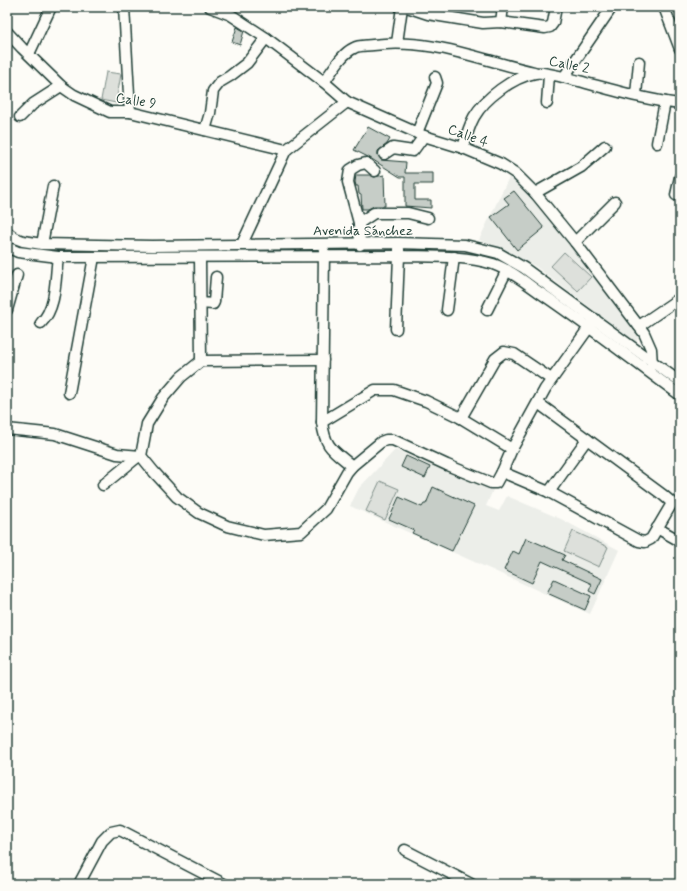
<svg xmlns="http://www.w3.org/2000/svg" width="687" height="891" viewBox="0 0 687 891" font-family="Mynerve,sans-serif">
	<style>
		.built { fill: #eceee9 }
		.grass { fill: #dde0db; stroke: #7e8e88 }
		.building { fill: #c6cdc7; stroke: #1f3d34 }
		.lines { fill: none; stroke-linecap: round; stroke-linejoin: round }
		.minor-casing { stroke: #1f3d34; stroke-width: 13 }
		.minor { stroke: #fdfcf7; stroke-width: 10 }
		.labels { text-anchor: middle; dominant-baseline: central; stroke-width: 3; stroke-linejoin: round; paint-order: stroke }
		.street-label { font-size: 14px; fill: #1f3d34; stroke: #fdfcf7 }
	</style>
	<rect width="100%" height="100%" fill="#fdfcf7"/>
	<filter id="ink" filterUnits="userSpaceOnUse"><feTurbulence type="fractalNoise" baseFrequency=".025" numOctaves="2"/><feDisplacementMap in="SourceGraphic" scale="8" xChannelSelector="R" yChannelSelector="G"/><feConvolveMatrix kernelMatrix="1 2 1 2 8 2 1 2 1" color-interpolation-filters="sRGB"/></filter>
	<g filter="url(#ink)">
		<g class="built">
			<polygon points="509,177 524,188 641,334 636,342 535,266 510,253 479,240"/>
			<polygon points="395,450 449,471 493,490 486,506 499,511 507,496 561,519 619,550 590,614 350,506 359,488"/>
		</g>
		<g class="grass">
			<polygon points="106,72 121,74 116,103 101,100"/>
			<polygon points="564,252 591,277 578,291 551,266"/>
			<polygon points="380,481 399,489 385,520 366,511"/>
			<polygon points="573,531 608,547 599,567 564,551"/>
		</g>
		<g class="building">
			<polygon points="237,27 244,31 240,45 232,42"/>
			<polygon points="368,127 390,139 387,144 378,151 378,155 381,160 406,162 405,173 433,173 433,184 415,184 415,200 431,200 431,208 405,206 405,177 400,177 370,158 354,150"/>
			<polygon points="356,175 370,175 374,177 384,175 385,206 374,206 368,209 362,209 361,195 359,194 358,186 356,186 355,182"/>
			<polygon points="514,191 544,228 517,250 491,217 509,204 504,198"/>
			<polygon points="406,456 430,467 425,478 401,467"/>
			<polygon points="433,487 474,506 452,551 412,533 414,530 389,519 399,497 422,507 424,504 426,504"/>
			<polygon points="526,538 565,555 562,560 602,579 595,594 589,591 592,584 542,561 532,583 504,570 513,551 519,554"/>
			<polygon points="554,579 591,596 585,610 547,593"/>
		</g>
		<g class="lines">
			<g class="minor-casing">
				<g id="minor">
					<polyline points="124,7 130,112"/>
					<polyline points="210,7 231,15 266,38 324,82 347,102 424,136 463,148 501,164 515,173 535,193 575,242 644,333 651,349 652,365"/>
					<polyline points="407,7 428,14 483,23 501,22 545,28 550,27 553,23 556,7"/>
					<polyline points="664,7 680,49"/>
					<polyline points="501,22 503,7"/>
					<polyline points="7,32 22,48 61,86 74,95 110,112 130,112 286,150"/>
					<polyline points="397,43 402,7"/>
					<polyline points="29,54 51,7"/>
					<polyline points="564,77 612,7"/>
					<path d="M324,82C333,70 341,54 354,48C359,45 367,46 373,45C429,37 480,60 534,72"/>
					<polyline points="636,95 639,62"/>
					<polyline points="547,103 549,75"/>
					<polyline points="20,117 33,104 61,86"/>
					<polyline points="205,130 210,113 213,91 220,82 230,76 247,63 266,38"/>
					<polyline points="417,133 437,83 435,77"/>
					<polyline points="657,143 665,102"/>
					<path d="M463,148C466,137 469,126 474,117C485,98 513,77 535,73C545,71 569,79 579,81C613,90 646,100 680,104"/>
					<polyline points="384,154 393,148 413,151 424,136"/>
					<polyline points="535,193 581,167 605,146"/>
					<polyline points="676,195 680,177"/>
					<polyline points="359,223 348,182 350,170 358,165 366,163 375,171"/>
					<polyline points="7,232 15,238 23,241 42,244 152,246 398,243 465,245 498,253 524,268 680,382"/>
					<polyline points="575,242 615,202"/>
					<polyline points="42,244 53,186"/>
					<polyline points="242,244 286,150 347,102"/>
					<polyline points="360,245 359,223 374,213 408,213 428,218"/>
					<path d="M7,247L18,252L58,257L399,256C431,257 462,255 493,264C511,270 527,284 542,294C589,326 634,361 680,395"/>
					<path d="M324,252L322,422C325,448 333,450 352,466"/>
					<polyline points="200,257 201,361"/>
					<polyline points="200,303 213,304 214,302 216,277"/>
					<polyline points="7,310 17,275"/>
					<polyline points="447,310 454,257"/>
					<polyline points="487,310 507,270"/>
					<path d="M41,323C57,307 55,278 58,257"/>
					<polyline points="639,326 680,298"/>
					<polyline points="396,329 399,256 399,249"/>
					<polyline points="201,361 181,377 163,398 147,424 141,456 154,472 177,497 199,513 227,526 264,535 301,532 326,509 347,472 352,466 381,442 386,440 393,440 447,465 491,483 496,483 502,472 512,449 545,389 595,319"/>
					<polyline points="201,361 323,360"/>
					<polyline points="69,393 94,257"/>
					<polyline points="538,403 663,495 670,501 671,505 651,539 645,542 639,541 549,492"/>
					<polyline points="461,418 495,359 504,352 514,354 551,379"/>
					<polyline points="322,422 375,390 394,390 426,401 461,418 512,449"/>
					<polyline points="7,429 55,434 117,454 141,456"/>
					<polyline points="502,472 549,492 587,439"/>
					<polyline points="103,485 140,455"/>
					<polyline points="657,528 680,541"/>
					<polyline points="405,850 471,884"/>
					<polyline points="79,884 102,841 111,832 120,830 224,884"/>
				</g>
			</g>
			<use href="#minor" class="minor"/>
		</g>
	</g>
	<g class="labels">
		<g class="street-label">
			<text transform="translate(569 65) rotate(12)">Calle 2</text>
			<text transform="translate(136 101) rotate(9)">Calle 9</text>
			<text transform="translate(468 136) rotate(20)">Calle 4</text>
			<text x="363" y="231">Avenida Sánchez</text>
		</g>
	</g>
	<rect width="687" height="891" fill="none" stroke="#fdfcf7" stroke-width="24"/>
	<rect x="12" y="12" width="663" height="867" fill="none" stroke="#1f3d34" stroke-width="1.5" filter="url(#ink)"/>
</svg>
